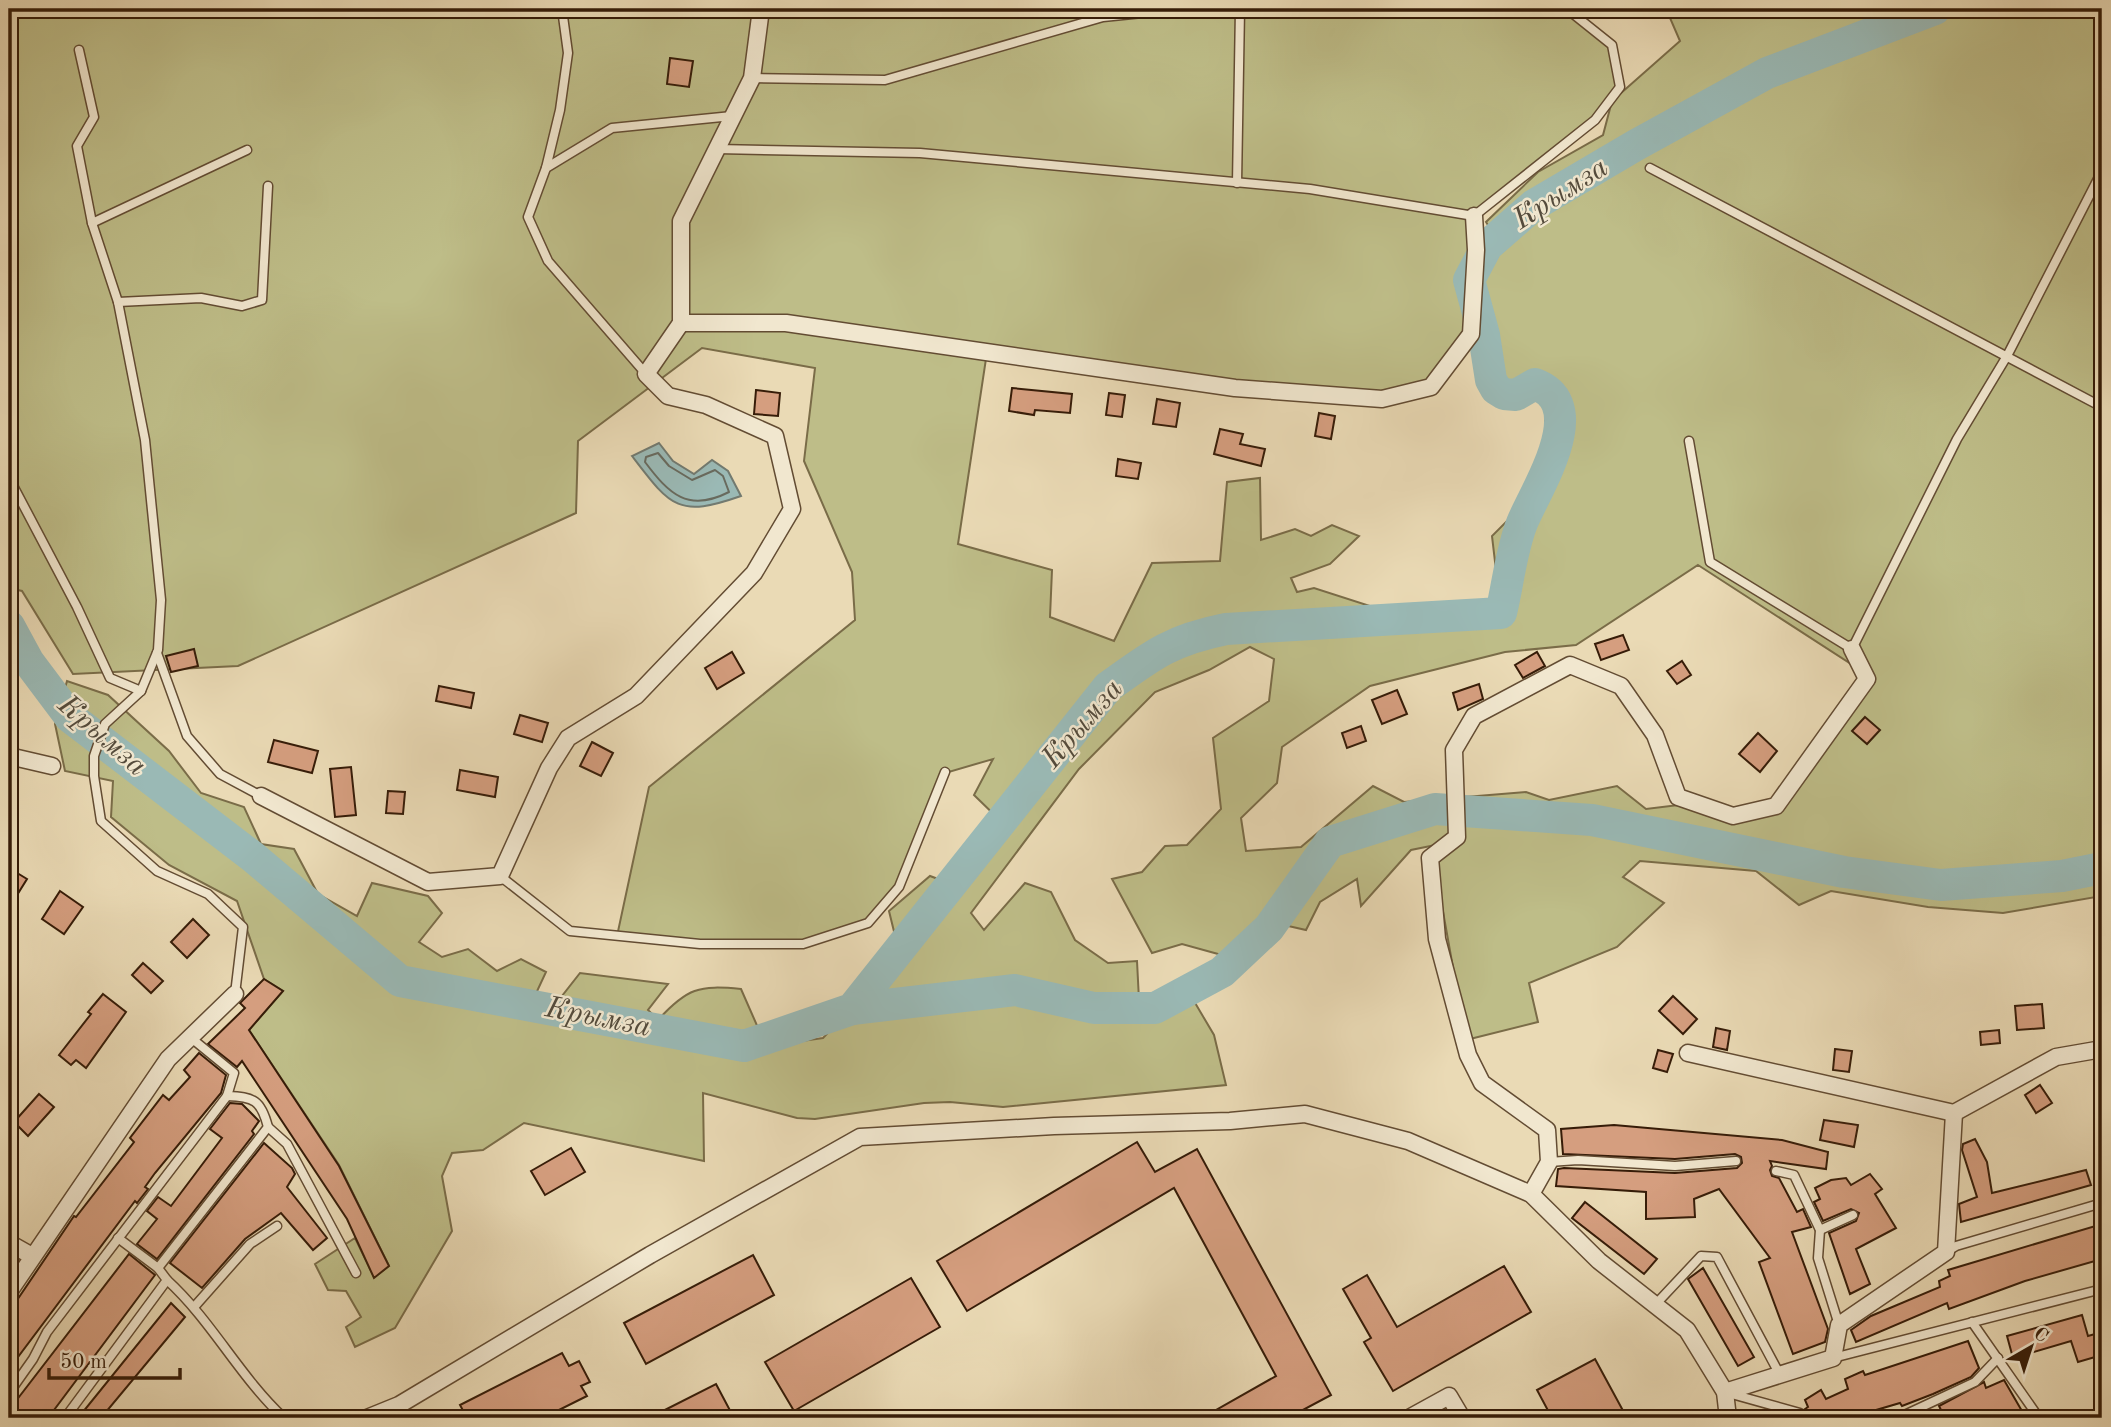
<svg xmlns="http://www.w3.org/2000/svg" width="2111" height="1427" viewBox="0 0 2111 1427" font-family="'Old Standard TT',serif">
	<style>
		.green { fill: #bebd88; stroke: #7a6c48; stroke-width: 2; fill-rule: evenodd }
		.water { fill: #9ab9b5; stroke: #727a70; stroke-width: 2 }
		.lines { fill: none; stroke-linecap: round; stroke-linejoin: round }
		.shore { stroke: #686a5e; stroke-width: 2 }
		.river { stroke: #9ab9b5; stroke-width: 32 }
		.building { fill: #d59e7f; stroke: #361c08; stroke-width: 2 }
		.lane-casing { stroke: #634c33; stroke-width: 11 }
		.street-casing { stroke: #634c33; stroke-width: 19 }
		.lane { stroke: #f1e7cf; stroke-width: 8 }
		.street { stroke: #f1e7cf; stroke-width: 16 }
		.labels { text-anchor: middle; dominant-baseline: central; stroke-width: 5; stroke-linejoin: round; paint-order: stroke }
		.water-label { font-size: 30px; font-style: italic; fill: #544b3c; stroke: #f1e7cf }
	</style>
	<rect width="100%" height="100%" fill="#eadab5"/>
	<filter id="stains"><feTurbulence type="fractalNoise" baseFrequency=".00286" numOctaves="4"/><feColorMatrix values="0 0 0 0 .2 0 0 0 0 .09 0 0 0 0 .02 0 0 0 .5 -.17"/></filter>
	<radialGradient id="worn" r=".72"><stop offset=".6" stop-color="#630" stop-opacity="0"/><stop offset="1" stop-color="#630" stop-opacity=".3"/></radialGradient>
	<path class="green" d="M9,9H1567L1612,45L1620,87L1595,120L1474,216L1476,260L1496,238L1486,222L1538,172L1603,135L1612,101L1680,41L1670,18L1678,9H2102V896L2003,913L1928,907L1831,891L1799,905L1756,871L1640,861L1623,877L1664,903L1617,947L1529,983L1538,1022L1466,1040L1435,867L1455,841L1411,850L1361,906L1357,879L1320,902L1306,930L1271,922L1240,960L1182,944L1152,953L1112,879L1142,872L1165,846L1187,845L1221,809L1213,738L1269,701L1274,659L1250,647L1209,670L1155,692L1079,769L971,913L984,930L1025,883L1051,892L1075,940L1108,963L1137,961L1139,1000L1191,996L1214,1035L1226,1085L1003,1107L950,1102L924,1103L815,1119L797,1118L703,1093L704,1161L524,1123L483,1150L452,1153L442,1176L452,1231L395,1328L355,1347L346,1327L361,1317L346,1291L328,1290L315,1264L355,1238L374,1277L389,1266L339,1165L249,1030L283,991L264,979L237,901L169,865L111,817L113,781L65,771L55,724L67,681L108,695L169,751L201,793L244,807L261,844L294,849L318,894L357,916L372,883L428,896L442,913L419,942L442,957L468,949L497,971L521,959L546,972L532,1002L547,1015L580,973L668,984L648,1010L658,1020C687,988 699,985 741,989L766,1046L823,1038L900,956L889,911L930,876L954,885L1010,830L974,795L993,759L945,773L899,887L868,923L803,944H700L617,936L649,787L855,620L852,572L804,461L815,368L702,348L578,441L576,513L238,666L73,674L22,591L9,588ZM1470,336L1507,380L1545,406L1546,482L1492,536L1501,613L1435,627L1314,588L1297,592L1291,578L1330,564L1359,536L1332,525L1311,536L1295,529L1261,540L1260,478L1227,482L1220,561L1152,563L1114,641L1050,617L1052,570L958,544L987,352L1382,399L1431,387ZM1698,565L1871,677L1759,815L1695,803L1646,809L1617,786L1549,800L1526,792L1404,802L1373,786L1301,847L1246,851L1241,818L1277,783L1282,747L1370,686L1505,652L1576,645Z"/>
	<path class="water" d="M659,443L673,461L694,474L712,460L728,471L741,496C678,518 671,507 632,456Z"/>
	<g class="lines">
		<path class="shore" d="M658,453L669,466L692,480L715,470L723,476L729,492C688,513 669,494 645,462L646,457Z"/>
		<g class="river">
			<path d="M9,626L28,661L70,717L253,857L400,981L744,1046L852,1009L1108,687C1152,655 1171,640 1226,629L1501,613C1508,584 1511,551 1522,523C1536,489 1592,405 1535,384L1516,395L1504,394L1496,389L1491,380L1484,335L1469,280L1487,246L1534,205L1636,145L1767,73L1935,9"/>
			<polyline points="852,1009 1015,990 1094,1008 1155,1008 1222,972 1269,928 1330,842 1435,809 1592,820 1844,872 1941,885 2062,876 2102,868"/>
		</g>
	</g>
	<g class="building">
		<polygon points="670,58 693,61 689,87 667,84"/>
		<polygon points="1012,388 1072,394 1070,413 1035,410 1034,415 1009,411"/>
		<polygon points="756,390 780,393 778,416 754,414"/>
		<polygon points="1109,393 1125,395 1122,417 1106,415"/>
		<polygon points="1157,399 1180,403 1176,427 1153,424"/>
		<polygon points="1319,413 1335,416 1331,439 1315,436"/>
		<polygon points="1220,429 1243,434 1240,444 1265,449 1261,466 1214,454"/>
		<polygon points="1118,459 1141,463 1138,479 1116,476"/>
		<polygon points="1623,635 1629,650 1601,660 1595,644"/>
		<polygon points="194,649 198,666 171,672 166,656"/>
		<polygon points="732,652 744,673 717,689 705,668"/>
		<polygon points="1537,652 1545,666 1523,678 1515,665"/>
		<polygon points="1682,661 1691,675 1677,684 1667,671"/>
		<polygon points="1479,684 1483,699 1458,710 1453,693"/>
		<polygon points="439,686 474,693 471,708 436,701"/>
		<polygon points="1397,690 1407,714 1382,724 1372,700"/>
		<polygon points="520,715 548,723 542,742 514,734"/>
		<polygon points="1865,717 1880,730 1867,744 1852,731"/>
		<polygon points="1361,726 1366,741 1347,748 1342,733"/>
		<polygon points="1758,733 1777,751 1760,772 1739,754"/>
		<polygon points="274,740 318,751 312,773 268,762"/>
		<polygon points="592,742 613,753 601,776 580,766"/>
		<polygon points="351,767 356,815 335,817 330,769"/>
		<polygon points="460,770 498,777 495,797 457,790"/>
		<polygon points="388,791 405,792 403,814 386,813"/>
		<polygon points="9,868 27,879 9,908"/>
		<polygon points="60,891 83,907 64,934 42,919"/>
		<polygon points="193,919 209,935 187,958 171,942"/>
		<polygon points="143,963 163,981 151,993 132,975"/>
		<polygon points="264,979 283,991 249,1030 339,1166 389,1266 374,1278 347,1219 242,1061 237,1067 208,1044 245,1008 240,1003"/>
		<polygon points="103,994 126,1012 86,1068 76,1060 71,1065 59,1055 91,1014 88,1012"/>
		<polygon points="1673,996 1697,1019 1683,1034 1659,1011"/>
		<polygon points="2042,1004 2044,1028 2017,1030 2015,1006"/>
		<polygon points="1716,1028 1730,1031 1727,1050 1713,1047"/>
		<polygon points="1999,1030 2000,1043 1981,1045 1980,1032"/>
		<polygon points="1835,1049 1852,1051 1849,1072 1833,1070"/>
		<polygon points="1658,1050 1673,1054 1667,1072 1653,1068"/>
		<polygon points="199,1053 226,1075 221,1093 155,1173 145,1187 148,1189 137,1203 135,1201 9,1369 9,1312 74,1216 76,1217 134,1142 130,1138 163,1095 169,1100 190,1077 184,1070"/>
		<polygon points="2040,1085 2052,1103 2036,1113 2025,1095"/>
		<polygon points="39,1094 54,1107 28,1136 14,1122"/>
		<polygon points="230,1103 242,1104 259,1121 252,1131 254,1134 157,1259 137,1244 157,1219 147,1211 158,1197 171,1206 222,1138 210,1129"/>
		<polygon points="1824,1120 1858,1125 1854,1147 1820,1140"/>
		<polygon points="1614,1125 1782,1140 1828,1152 1826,1169 1770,1161 1772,1166 1770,1170 1772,1176 1779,1178 1797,1212 1803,1209 1811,1227 1792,1232 1828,1329 1825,1342 1793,1354 1759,1262 1770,1258 1719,1189 1694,1199 1695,1217 1646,1219 1646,1192 1556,1186 1558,1169 1564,1168 1675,1173 1737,1168 1742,1163 1741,1157 1735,1154 1675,1159 1563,1154 1561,1129"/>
		<polygon points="1975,1139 1987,1162 1992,1193 2086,1170 2091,1185 1961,1222 1959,1204 1977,1197 1962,1150 1963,1144"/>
		<polygon points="1137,1142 1155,1172 1197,1149 1331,1395 1288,1418 1202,1418 1276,1376 1174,1188 967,1311 937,1261"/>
		<polygon points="264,1143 292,1168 295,1174 287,1187 327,1238 313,1250 281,1213 245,1239 202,1288 170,1263"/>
		<polygon points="571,1148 585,1172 545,1195 531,1171"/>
		<polygon points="1870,1174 1882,1189 1875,1194 1896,1228 1856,1249 1870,1284 1850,1294 1829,1233 1856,1221 1859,1213 1851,1209 1823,1221 1814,1202 1820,1199 1815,1188 1831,1180 1846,1178 1851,1185"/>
		<polygon points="1585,1202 1657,1259 1644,1274 1572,1218"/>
		<polygon points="2102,1224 2102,1259 2025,1281 1949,1309 1947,1303 1856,1342 1851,1330 1871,1316 1940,1287 1939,1281 1950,1276 1948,1270"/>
		<polygon points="129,1254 155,1275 48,1418 9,1418 9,1410"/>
		<polygon points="753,1255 774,1295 646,1364 624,1323"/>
		<polygon points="1504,1266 1531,1312 1393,1391 1364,1342 1371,1338 1343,1289 1367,1275 1397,1327"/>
		<polygon points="1703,1268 1754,1357 1738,1366 1688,1279"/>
		<polygon points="911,1278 940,1327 794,1411 765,1362"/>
		<polygon points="171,1303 185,1317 101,1418 78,1418"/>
		<polygon points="2082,1315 2088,1336 2102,1332 2102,1355 2078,1362 2071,1341 2013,1358 2007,1336"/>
		<polygon points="1968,1341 1979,1368 1971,1377 1933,1394 1902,1406 1900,1403 1866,1413 1868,1418 1809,1418 1805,1409 1808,1407 1805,1400 1821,1390 1826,1399 1848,1389 1845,1379 1863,1371 1865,1375"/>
		<polygon points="562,1353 569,1366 579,1361 590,1382 581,1386 587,1396 543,1418 467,1418 460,1405"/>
		<polygon points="1595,1359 1627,1418 1552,1418 1537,1390"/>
		<polygon points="2004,1380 2026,1418 1945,1418 1939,1406 1984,1382 1986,1388"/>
		<polygon points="716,1384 734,1418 649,1418"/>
	</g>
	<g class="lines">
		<g class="lane-casing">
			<g id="lane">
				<polyline points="79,50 94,117 77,146 92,223 118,302 145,440 161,600 158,650 141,691 105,724 94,756 94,776 101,821 157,871 208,894 243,927 235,994"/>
				<polyline points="752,78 885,80 1103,17 1182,9"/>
				<polyline points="717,149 920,153 1310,189 1474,216 1595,120 1620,87 1612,45 1567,9"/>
				<polyline points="546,168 560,110 568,53 562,9"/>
				<polyline points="1650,168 2102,407"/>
				<polyline points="1237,183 1240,9"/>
				<polyline points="92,223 247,150"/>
				<polyline points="118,302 201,298 242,306 262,300 268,186"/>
				<polyline points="646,374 548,261 528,217 546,168 612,128 732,116"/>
				<polyline points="1689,441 1710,562 1852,649 1957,439 2007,356 2102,171"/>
				<polyline points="9,478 77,607 110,678 141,691"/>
				<polyline points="157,653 187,736 220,774 261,796"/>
				<polyline points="500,876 570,931 700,944 803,944 868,923 899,887 945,772"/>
				<polyline points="268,1127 287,1144 356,1273"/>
				<polyline points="1549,1162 1578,1160 1675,1166 1736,1161"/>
				<polyline points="1776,1171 1794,1175 1820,1230 1818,1258 1839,1325"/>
				<polyline points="1820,1230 1853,1215"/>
				<polyline points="118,1238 158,1268"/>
				<polyline points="1946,1252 1956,1246 2102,1203"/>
				<path d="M167,1280C212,1321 239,1376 284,1418"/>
				<polyline points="1655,1305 1701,1256 1717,1257 1780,1375"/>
				<polyline points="195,1306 250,1244 277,1226"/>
				<polyline points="1972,1322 2039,1418"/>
				<polyline points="1833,1358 2102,1289"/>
				<polyline points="9,1393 33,1359 47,1332 227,1096 234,1073 190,1037"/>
				<polyline points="1728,1393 1800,1413 1803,1418"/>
				<path d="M65,1418L167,1280L158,1268L268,1127C261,1100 254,1097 227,1096"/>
				<polyline points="1898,1418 1975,1382 1998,1358"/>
			</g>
		</g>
		<g class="street-casing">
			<g id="street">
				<polyline points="681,323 786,323 1235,388 1382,399 1431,387 1471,334 1476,250 1474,216"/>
				<polyline points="9,756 52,766"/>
				<polyline points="261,796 428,882 500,876 549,768 568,738 636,696 754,573 792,509 775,436 706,405 668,396 646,374 681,323 681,221 752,78 761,9"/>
				<polyline points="1688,1053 1954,1113 2056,1057 2102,1049"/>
				<polyline points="1531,1194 1549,1162 1547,1130 1482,1083 1468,1055 1437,939 1430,858 1457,837 1454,750 1474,716 1570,665 1621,686 1655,735 1678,797 1733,816 1776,806 1867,679 1852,649"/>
				<polyline points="9,1243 32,1256"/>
				<polyline points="9,1292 168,1059 235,994"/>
				<polyline points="1725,1392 1833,1358 1839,1325 1946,1252 1954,1113"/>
				<polyline points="367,1418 399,1405 650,1255 860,1137 1054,1126 1230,1121 1305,1114 1408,1141 1531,1194 1599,1261 1687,1330 1725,1392 1728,1418"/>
				<polyline points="1409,1418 1449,1396 1462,1418"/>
			</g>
		</g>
		<use href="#lane" class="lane"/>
		<use href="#street" class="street"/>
	</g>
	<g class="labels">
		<g class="water-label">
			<text transform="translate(1561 194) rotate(-33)">Крымза</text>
			<text transform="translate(1083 724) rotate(-49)">Крымза</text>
			<text transform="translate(102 736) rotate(41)">Крымза</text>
			<text transform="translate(598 1018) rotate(11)">Крымза</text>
		</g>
	</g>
	<rect width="2111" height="1427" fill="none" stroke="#eadab5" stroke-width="35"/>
	<rect x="10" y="10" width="2090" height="1406" fill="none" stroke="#361c08" stroke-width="3.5"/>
	<rect x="18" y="18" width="2076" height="1392" fill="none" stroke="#361c08" stroke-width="2"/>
	<g transform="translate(2031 1347) rotate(39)" stroke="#f1e7cf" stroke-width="5" paint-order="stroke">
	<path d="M0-5L12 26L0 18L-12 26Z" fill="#361c08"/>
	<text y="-10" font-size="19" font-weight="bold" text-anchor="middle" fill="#361c08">С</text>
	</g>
	<path d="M49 1368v10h131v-10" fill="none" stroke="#361c08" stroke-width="3.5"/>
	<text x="60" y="1368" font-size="21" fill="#361c08" stroke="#f1e7cf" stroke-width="5" paint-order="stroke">50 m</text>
	<rect width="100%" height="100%" filter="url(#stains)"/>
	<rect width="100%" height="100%" fill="url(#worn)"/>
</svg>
